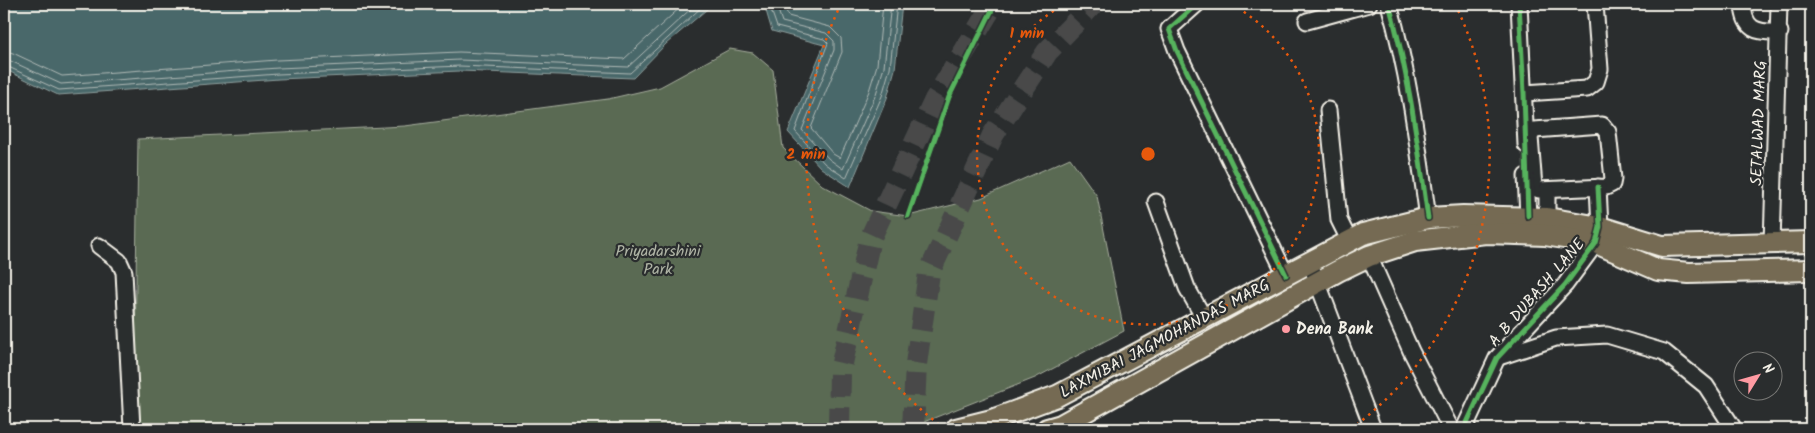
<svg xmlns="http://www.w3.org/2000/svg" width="1815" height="433" viewBox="0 0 1815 433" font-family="Kalam,sans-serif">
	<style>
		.green { fill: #5a6a53; stroke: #a7ae9e }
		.water { fill: #4a686b; stroke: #8e9f9d }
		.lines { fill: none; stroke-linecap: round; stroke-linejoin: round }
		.shore { stroke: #b0bab6; stroke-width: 1 }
		.highway-tunnel { stroke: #484a4a; stroke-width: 22; stroke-dasharray: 22 11; stroke-linecap: butt }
		.minor-casing { stroke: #f4f1e8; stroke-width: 19 }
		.major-casing { stroke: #f4f1e8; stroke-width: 24 }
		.minor { stroke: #2a2d2e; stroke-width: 15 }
		.major { stroke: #746b52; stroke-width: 20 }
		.cycleway-casing { stroke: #2a2d2e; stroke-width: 8 }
		.cycleway { stroke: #56b35d; stroke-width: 5 }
		.ring { fill: none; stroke: #e8590c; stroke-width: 2.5; stroke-dasharray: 2.5 5 }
		.poi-dot { fill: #ff9aa2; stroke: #2a2d2e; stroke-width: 2 }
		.labels { text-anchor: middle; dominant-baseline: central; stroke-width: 4.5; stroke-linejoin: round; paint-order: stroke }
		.street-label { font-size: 16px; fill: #f4f1e8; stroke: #2a2d2e }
		.park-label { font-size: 16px; fill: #afb4a5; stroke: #2a2d2e }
		.poi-label { font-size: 16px; font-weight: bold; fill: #f4f1e8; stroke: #2a2d2e; text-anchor: start }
		.centre { fill: #e8590c; stroke: #2a2d2e; stroke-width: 2.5 }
		.ring-label { font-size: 15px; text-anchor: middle; font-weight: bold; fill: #e8590c; stroke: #2a2d2e; stroke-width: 4.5; stroke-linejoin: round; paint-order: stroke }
	</style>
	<rect width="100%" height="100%" fill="#2a2d2e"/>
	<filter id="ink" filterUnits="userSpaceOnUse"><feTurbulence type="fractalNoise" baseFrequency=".02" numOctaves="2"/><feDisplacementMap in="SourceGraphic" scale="10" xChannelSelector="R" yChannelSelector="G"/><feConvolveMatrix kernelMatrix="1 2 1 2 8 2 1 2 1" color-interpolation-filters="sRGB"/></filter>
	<g filter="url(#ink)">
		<polygon class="green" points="730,49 753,53 773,70 783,148 822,185 871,211 908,216 981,198 1070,158 1097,196 1124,331 1035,378 906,429 134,429 138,139 405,126 608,99 660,87"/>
		<g class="water">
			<polygon points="4,4 713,4 666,44 633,78 460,71 279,79 58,95 4,69"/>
			<polygon points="764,4 902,4 895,69 887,98 850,187 821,168 788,132 824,45 772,31"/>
		</g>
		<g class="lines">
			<g class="shore">
				<polyline points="769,4 777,27 824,39 828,43 795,131 825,164 846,178 882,96 890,68 897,4"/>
				<polyline points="776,4 782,22 826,33 834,41 834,50 802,130 829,159 843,169 876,94 884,67 891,4"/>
				<polyline points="784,4 788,16 830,27 841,38 842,52 811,128 833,154 840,158 869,91 877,65 883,4"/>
				<polyline points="4,51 13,53 62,76 277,60 459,52 624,59 684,4"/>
				<polyline points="4,58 61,84 278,68 460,60 628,67 696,4"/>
				<polyline points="4,65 59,90 278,74 460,66 630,73 705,4"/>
			</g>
			<g class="highway-tunnel">
				<polyline points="839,429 840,372 870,239 935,100 989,11 996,4"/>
				<polyline points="913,429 916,364 929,273 993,135 1047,52 1093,4"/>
			</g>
			<g class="minor-casing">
				<g id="minor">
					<polyline points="1197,4 1169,29 1177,51 1286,275"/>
					<path d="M1389,4C1409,74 1418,146 1428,218"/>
					<polyline points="1519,4 1526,145"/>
					<path d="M1743,4C1744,30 1756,33 1780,32"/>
					<polyline points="1307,21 1369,4"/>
					<polyline points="1524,93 1587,89 1596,82 1600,69 1595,4"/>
					<polyline points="1328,110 1339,220 1350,242"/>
					<polygon points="1602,125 1608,132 1613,179 1612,184 1606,187 1539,190 1534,187 1530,137 1534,130"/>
					<polyline points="1526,176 1528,216"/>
					<polyline points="1547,190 1547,218"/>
					<polyline points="1156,202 1187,288 1204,318"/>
					<polyline points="1772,244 1779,4"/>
					<polyline points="99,246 119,261 124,272 132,429"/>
					<polyline points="1369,256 1411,351 1451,429"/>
					<polyline points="1314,273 1373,429"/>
					<polyline points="1499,357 1556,338 1607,335 1664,352 1706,386 1734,429"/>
					<polyline points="1464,429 1497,358 1565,285 1596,243 1600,227 1598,187"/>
				</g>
			</g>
			<g class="major-casing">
				<g id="major">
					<polyline points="956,429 992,420 1057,396 1363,234 1428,218 1463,216 1547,218 1600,227 1662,246 1811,242"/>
					<polyline points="1047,429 1061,425 1338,271 1369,256 1415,241 1486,233 1545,235 1596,243 1658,270 1689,273 1811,270"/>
				</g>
			</g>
			<use href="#minor" class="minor"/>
			<use href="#major" class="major"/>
			<g class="cycleway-casing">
				<g id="cycleway">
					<polyline points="1197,4 1169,29 1177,51 1286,275"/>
					<path d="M1389,4C1409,74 1418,146 1428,218"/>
					<polyline points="1519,4 1524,93 1528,216"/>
					<polyline points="908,216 949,97 995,4"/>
					<polyline points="1464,429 1497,358 1565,285 1596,243 1600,227 1598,187"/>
				</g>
			</g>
			<use href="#cycleway" class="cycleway"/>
		</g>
	</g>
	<g class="ring">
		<path d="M1231 4A171 171 0 1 1 1065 4"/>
		<path d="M945 429A342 342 0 0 1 841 4M1455 4A342 342 0 0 1 1351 429"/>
	</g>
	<circle class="poi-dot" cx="1286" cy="329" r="5"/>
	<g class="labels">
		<g class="street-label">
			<text transform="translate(1759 123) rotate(-88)">SETALWAD MARG</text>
			<text transform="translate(1537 293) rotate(-49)">A B DUBASH LANE</text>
			<text transform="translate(1165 339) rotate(-28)">LAXMIBAI JAGMOHANDAS MARG</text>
		</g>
		<g class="park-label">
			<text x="658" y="251">Priyadarshini<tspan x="658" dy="18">Park</tspan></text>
		</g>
		<g class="poi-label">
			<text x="1296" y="329">Dena Bank</text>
		</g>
	</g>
	<circle cx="1148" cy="154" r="8" class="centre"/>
	<g class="ring-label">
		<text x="1027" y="38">1 min</text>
		<text x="806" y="159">2 min</text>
	</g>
	<rect width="1815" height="433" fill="none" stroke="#2a2d2e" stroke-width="20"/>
	<rect x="10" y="10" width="1795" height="413" fill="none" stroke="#f4f1e8" stroke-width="2" filter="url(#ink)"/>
	<g transform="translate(1758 376) rotate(53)"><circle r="24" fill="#2a2d2e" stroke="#7b7b78"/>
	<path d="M0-4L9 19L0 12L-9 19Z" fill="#ff9aa2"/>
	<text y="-8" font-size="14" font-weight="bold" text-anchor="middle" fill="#f4f1e8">N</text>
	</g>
</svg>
